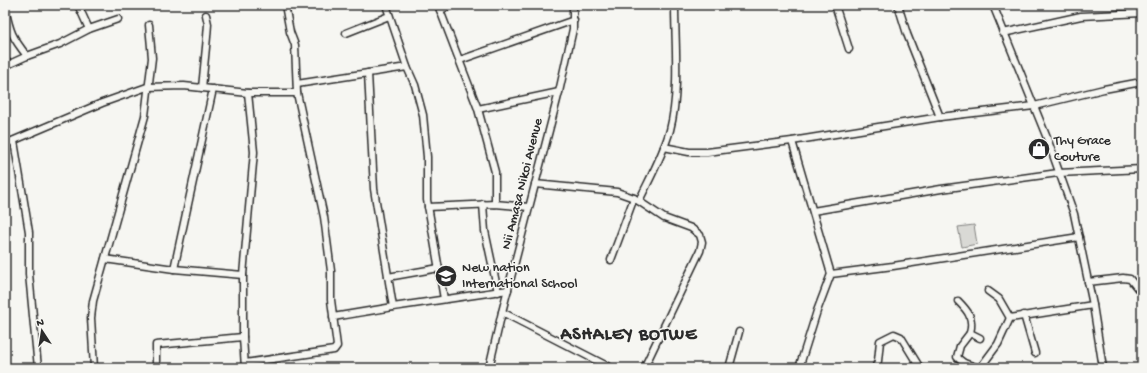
<svg xmlns="http://www.w3.org/2000/svg" width="1147" height="373" viewBox="0 0 1147 373" font-family="'Gochi Hand',sans-serif">
	<style>
		.green { fill: #d9d9d5; stroke: #828280 }
		.lines { fill: none; stroke-linecap: round; stroke-linejoin: round }
		.minor-casing { stroke: #2b2b2b; stroke-width: 9 }
		.minor { stroke: #f6f6f2; stroke-width: 6 }
		.labels { text-anchor: middle; dominant-baseline: central; stroke-width: 3; stroke-linejoin: round; paint-order: stroke }
		.poi-label { font-size: 14px; fill: #2b2b2b; stroke: #f6f6f2; text-anchor: start }
		.street-label { font-size: 14px; fill: #2b2b2b; stroke: #f6f6f2 }
		.district-label { font-size: 18px; font-weight: bold; letter-spacing: 1px; fill: #2b2b2b; stroke: #f6f6f2 }
	</style>
	<rect width="100%" height="100%" fill="#f6f6f2"/>
	<filter id="ink" filterUnits="userSpaceOnUse"><feTurbulence type="fractalNoise" baseFrequency=".025" numOctaves="2"/><feDisplacementMap in="SourceGraphic" scale="8" xChannelSelector="R" yChannelSelector="G"/><feConvolveMatrix kernelMatrix="1 2 1 2 8 2 1 2 1" color-interpolation-filters="sRGB"/></filter>
	<g filter="url(#ink)">
		<polygon class="green" points="974,225 977,244 962,247 958,227"/>
		<g class="lines">
			<g class="minor-casing">
				<g id="minor">
					<polyline points="78,5 89,29"/>
					<polyline points="386,5 407,67 415,85 423,115 427,157 427,200 444,299"/>
					<polyline points="438,5 478,109 495,172 495,204"/>
					<polyline points="835,5 849,49"/>
					<polyline points="898,5 907,34 940,117"/>
					<polyline points="993,5 1047,138 1074,214 1093,305 1103,368"/>
					<path d="M5,8C10,32 12,37 27,56"/>
					<polyline points="440,10 453,5"/>
					<polyline points="346,33 389,16"/>
					<polyline points="1003,33 1081,16 1142,13"/>
					<polyline points="460,60 574,20"/>
					<polyline points="5,66 27,56 60,44 89,29 118,19"/>
					<polyline points="368,73 374,189 393,307"/>
					<polyline points="297,84 407,67"/>
					<polyline points="202,88 207,37 208,24 206,15"/>
					<polyline points="478,109 559,92"/>
					<polyline points="14,141 29,232 29,274 38,368"/>
					<polyline points="792,141 831,274"/>
					<polyline points="5,144 102,103 147,87 184,86 248,93 297,93"/>
					<polyline points="664,147 689,152 707,152 792,141 940,117 1034,106 1104,89 1136,83"/>
					<polyline points="535,184 617,192 634,198 664,218 691,228 700,235 702,242 700,251 644,368"/>
					<path d="M639,201C650,178 663,155 670,130C680,91 675,46 675,5"/>
					<polyline points="483,204 485,231 498,292"/>
					<polyline points="428,207 495,204 529,207"/>
					<polyline points="813,211 941,189 1058,173 1142,169"/>
					<polyline points="105,259 174,269 243,275"/>
					<polyline points="611,260 634,198"/>
					<polyline points="174,269 213,89"/>
					<polyline points="388,277 439,268"/>
					<polyline points="1088,282 1123,278 1130,279 1142,294"/>
					<polyline points="988,291 999,299 1010,318"/>
					<path d="M958,301C968,311 974,318 970,333"/>
					<polyline points="502,312 611,368"/>
					<polyline points="1024,315 1035,353"/>
					<polyline points="333,317 393,307 508,290"/>
					<polyline points="245,363 334,350 337,346 331,300 331,271 324,217 297,93 295,45 290,32 285,5"/>
					<polyline points="964,363 979,368"/>
					<polyline points="94,368 91,318 93,301 145,116 152,58 149,25"/>
					<polyline points="156,368 156,345 243,337"/>
					<polyline points="245,368 243,337 243,275 254,152 248,93"/>
					<polyline points="489,368 502,312 559,92 573,29 573,5"/>
					<polyline points="729,368 739,332"/>
					<polyline points="799,368 817,311 831,274 893,266 1079,237"/>
					<polyline points="875,368 878,361 880,341 894,334 901,337 920,368"/>
					<polyline points="962,368 964,363 959,359 957,357 960,346 970,333 980,338"/>
					<polyline points="980,368 998,344 1010,318 1093,305"/>
				</g>
			</g>
			<use href="#minor" class="minor"/>
		</g>
	</g>
	<defs>
		<g id="shop-disc" transform="scale(1.15)"><circle r="9.5" fill="#2b2b2b" stroke="#f6f6f2"/><path d="M-5-2.5h2.3a2.7 3.5 0 0 1 5.4 0H5L5.5 6h-11ZM-1.5-2.5h3a1.5 2.3 0 0 0-3 0Z" fill="#fff"/></g>
		<g id="school-disc" transform="scale(1.15)"><circle r="9.5" fill="#2b2b2b" stroke="#f6f6f2"/><path d="M0-5L7-2L0 1L-7-2ZM-4 1L0 2.5L4 1V4Q0 6-4 4Z" fill="#fff"/></g>
	</defs>
	<g fill-rule="evenodd">
		<use href="#shop-disc" x="1039" y="149"/>
		<use href="#school-disc" x="446" y="276"/>
	</g>
	<g class="labels">
		<g class="poi-label">
			<text x="1054" y="141">Thy Grace<tspan x="1054" dy="16">Couture</tspan></text>
			<text x="462" y="268">New nation<tspan x="462" dy="16">International School</tspan></text>
		</g>
		<g class="street-label">
			<text transform="translate(523 184) rotate(-76)">Nii Amasa Nikoi Avenue</text>
		</g>
		<g class="district-label">
			<text x="629" y="335">ASHALEY BOTWE</text>
		</g>
	</g>
	<rect width="1147" height="373" fill="none" stroke="#f6f6f2" stroke-width="20"/>
	<rect x="10" y="10" width="1127" height="353" fill="none" stroke="#2b2b2b" stroke-width="1.5" filter="url(#ink)"/>
	<g transform="translate(42 331) rotate(348)" stroke="#f6f6f2" stroke-width="3" paint-order="stroke">
	<path d="M0-3L7 15L0 10L-7 15Z" fill="#2b2b2b"/>
	<text y="-6" font-size="11" font-weight="bold" text-anchor="middle" fill="#2b2b2b">N</text>
	</g>
</svg>
